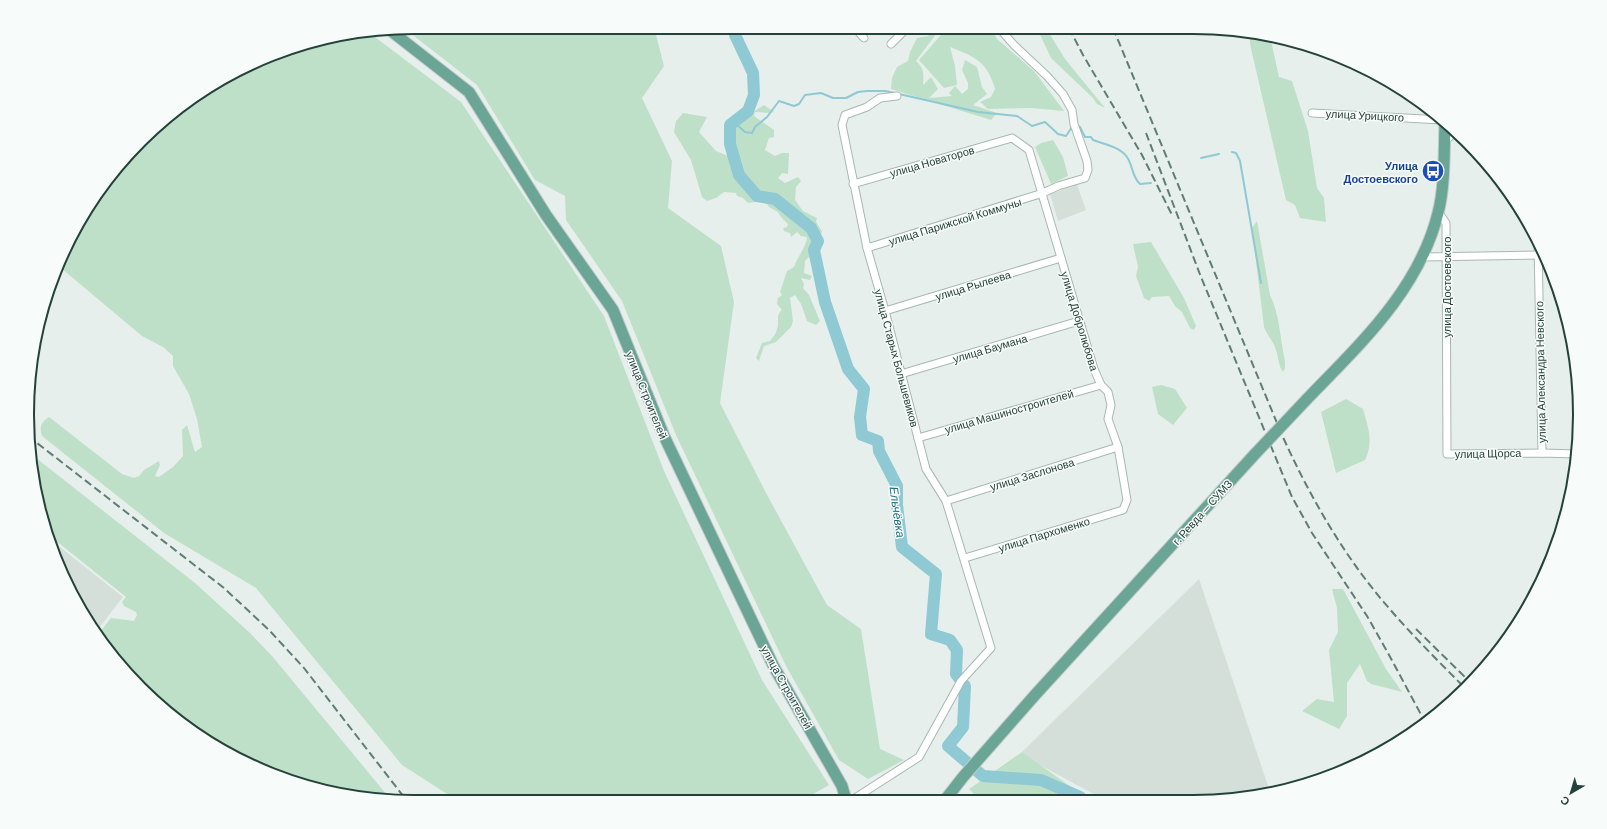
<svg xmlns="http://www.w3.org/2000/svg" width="1607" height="829" viewBox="0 0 1607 829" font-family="Barlow,sans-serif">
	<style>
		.built { fill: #d4dfda }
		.green { fill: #bfe0c8 }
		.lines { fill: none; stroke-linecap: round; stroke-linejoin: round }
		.stream { stroke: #8ec9d4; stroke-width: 2 }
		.river { stroke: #8ec9d4; stroke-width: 12 }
		.street-casing { stroke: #a8b8b2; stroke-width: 9 }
		.primary-casing { stroke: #c2cac8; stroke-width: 13 }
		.street { stroke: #fff; stroke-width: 7 }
		.primary { stroke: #6aa596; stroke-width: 11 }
		.rail { stroke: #5f7d75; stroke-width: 2; stroke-dasharray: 8 4; stroke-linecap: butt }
		.primary-bridge-casing { stroke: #c2cac8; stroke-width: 13; stroke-linecap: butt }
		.primary-bridge { stroke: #6aa596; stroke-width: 11 }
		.labels { text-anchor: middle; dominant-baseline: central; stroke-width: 3; stroke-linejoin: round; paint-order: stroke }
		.street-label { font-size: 11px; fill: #24423a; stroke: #f7fbf9 }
		.transit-label { font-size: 11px; font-weight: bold; fill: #164399; stroke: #f7fbf9; text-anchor: end }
		.water-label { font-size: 12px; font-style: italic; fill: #1c6f80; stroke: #f7fbf9 }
		.rim { fill: none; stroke: #24423a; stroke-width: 2 }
	</style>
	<rect width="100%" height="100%" fill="#e6efeb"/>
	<g class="built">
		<polygon points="1077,185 1086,210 1058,221 1050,194"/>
		<polygon points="51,540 123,597 98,629 57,563"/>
		<polygon points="1199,579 1270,792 1243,799 1103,799 1027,758 1022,752"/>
	</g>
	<g class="green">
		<polygon points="415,27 654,27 664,66 642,98 672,161 668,208 721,246 734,302 720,403 765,491 827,605 861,629 880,749 904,760 868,779 839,760 786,666 676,435 622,301 566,220 565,196 535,180 477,85 405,29"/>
		<path d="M937,28H939V30L916,61C924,68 924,74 923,85L931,77L938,89L929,98L952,96L949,93L955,86L962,94L968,89V83L962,70L965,60L977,67L982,87L987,94L973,105L997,113L991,120L891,89L892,78L897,67L908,61L910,52L917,38L928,36Z"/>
		<path d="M947,28H991L997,39L1034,71L1064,111L1031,108L988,109L980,102L991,97L995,89C987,61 975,57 950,47L955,66L957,85L944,88L919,60Z"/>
		<polygon points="1037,28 1046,28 1065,59 1105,108 1097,104 1093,98 1051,58"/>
		<polygon points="1250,33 1270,36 1279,77 1292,81 1308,131 1317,188 1324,198 1326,222 1300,218 1295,205 1286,200 1250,44"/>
		<path d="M371,34L461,102L604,316L664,471L762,680L829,785L810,796L811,800L458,801L402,765L256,588L164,533L42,436C39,428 41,422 49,417L122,474L134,478L139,476L144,470L159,461L160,465L155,476L159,477L173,467L183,456L182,430L187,425L195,452L202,447L197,419L189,394L173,366V356L163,347L142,336L61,268L92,199L178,107L290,48Z"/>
		<path d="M764,105L774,112L770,113L755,112L754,116L774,130V137L769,138L765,150L775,156L782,153H789L788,174L782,173L778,178L785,183L798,177L801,181L796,187L795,200L803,211L817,218L816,222L822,231L817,249L805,261L804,273L812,276L810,280L801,278L804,284L803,288L809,295L820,321L816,325L807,321L801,304L795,295L790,298L793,321L791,327L776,342L764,346L759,361L756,358L762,343L770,341C773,337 776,334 777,329C780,321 775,316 782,310L777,304L778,298L782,295L780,292L787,271L794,267C797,258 807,245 807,237L801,236L797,232L791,237L790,233L784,231L783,228L787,227L788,224L781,217L778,212L769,207L766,202L761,201L748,203L743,198L737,196L736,193L724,192L716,198L707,201L702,197L691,160L674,132L676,121L683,113L707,117L699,132L716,151L728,156L725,146L726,129Z"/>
		<polygon points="1053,140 1063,157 1068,176 1051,184 1035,147 1041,143"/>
		<path d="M1257,221L1270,295C1280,315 1280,339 1285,361V368L1283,372C1278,365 1279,359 1276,350C1274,342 1267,335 1264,327L1252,228Z"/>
		<polygon points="1151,242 1184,298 1196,326 1194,330 1190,328 1182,312 1175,306 1169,296 1152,297 1149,301 1144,298 1136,276 1138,267 1133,244"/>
		<polygon points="1161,385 1175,389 1187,408 1173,425 1158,414 1152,387"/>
		<path d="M1346,399L1363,409C1368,428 1374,441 1365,460L1336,473L1321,412Z"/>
		<polygon points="31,454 195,583 250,633 272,656 392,801 314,789 243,762 178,722 123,670 100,632 111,618 134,621 137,615 136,612 124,606 122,602 126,597 50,536"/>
		<polygon points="1332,589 1343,589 1386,669 1402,692 1371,684 1367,681 1360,664 1347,683 1347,716 1339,729 1302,711 1317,699 1334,702 1329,650 1338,632 1337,608"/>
		<polygon points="1022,752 1088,799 979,799 969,789"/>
	</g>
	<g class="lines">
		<g class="stream">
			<polyline points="899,94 978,112 1017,116 1032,126 1045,122 1058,134 1066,136 1072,127"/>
			<polyline points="734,122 745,132 752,133 755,127 767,117 779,101 794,106 799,104 805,95 821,93 833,98 846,98 858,92 867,91 885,91 895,93"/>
			<path d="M1078,126L1080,127L1085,137H1091L1093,140C1104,144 1120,147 1127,157C1133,166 1132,177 1140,184L1151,183"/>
			<polyline points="1232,152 1236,153 1240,161 1261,283"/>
			<polyline points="1201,158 1219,154"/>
		</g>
		<polyline class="river" points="736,27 735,35 753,73 754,95 748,111 730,125 730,144 739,175 757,196 775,199 811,228 818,241 814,250 825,302 848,369 864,389 860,417 862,435 878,441 879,451 897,486 897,505 902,547 936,574 931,634 950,640 957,650 956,674 965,686 963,727 948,746 983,776 1041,780 1080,797 1082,799"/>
		<g class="street-casing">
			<g id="street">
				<polyline points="854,27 864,38"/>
				<polyline points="891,44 907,28"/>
				<polyline points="1312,113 1442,120"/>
				<polyline points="1444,142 1455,132"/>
				<polyline points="853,184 1012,138 1029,150 1094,369 1101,385 1108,392 1111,405 1108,419 1118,447 1127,500 1123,510 965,558"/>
				<polyline points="1439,213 1446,223 1447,454 1542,453 1577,454"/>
				<polyline points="1538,243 1542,453"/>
				<polyline points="867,248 1043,193 1058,186 1085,178 1088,170 1087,161 1074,124 1072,110 1063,94 1047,76 1014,45 999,28"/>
				<polyline points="1423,257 1544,255"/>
				<polyline points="885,311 1061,258"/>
				<polyline points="901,374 1079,321"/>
				<polyline points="918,438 1101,385"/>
				<polyline points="946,501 1118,447"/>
				<polyline points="852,800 919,757 961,681 991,648 946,501 926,469 885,311 867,248 842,125 845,115 867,107 880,98 897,96"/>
			</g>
		</g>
		<g class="primary-casing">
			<g id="primary">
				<polyline points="391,31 469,92 546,215 613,310 664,436 774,667 842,786 846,800"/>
				<path d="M1307,399C1360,344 1419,290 1438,213C1445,187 1444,151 1445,123"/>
				<polyline points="945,800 963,777 1035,695 1255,454"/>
			</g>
		</g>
		<use href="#street" class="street"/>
		<use href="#primary" class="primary"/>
		<g class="rail">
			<polyline points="1069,28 1083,55 1142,155 1173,217"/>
			<path d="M1113,28L1282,435C1305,486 1332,535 1366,580C1395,618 1430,653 1464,687"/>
			<polyline points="1146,133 1201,277 1292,497 1312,533 1367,616 1388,653 1425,722"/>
			<polyline points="28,436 224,588 269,630 304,668 407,801"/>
			<polyline points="1416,629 1470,682"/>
		</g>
		<g class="primary-bridge-casing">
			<polyline id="primary-bridge" points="1255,454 1307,399"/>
		</g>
		<use href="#primary-bridge" class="primary-bridge"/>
	</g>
	<defs>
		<g id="bus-disc" transform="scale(1.15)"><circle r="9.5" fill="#1a4fb4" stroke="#f7fbf9"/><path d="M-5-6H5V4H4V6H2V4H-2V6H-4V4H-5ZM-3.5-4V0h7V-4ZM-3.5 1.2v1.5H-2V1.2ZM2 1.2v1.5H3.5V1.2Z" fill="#fff"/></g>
	</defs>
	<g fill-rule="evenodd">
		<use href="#bus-disc" x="1433" y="171"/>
	</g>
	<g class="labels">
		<g class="street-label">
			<text transform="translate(1365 115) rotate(3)">улица Урицкого</text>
			<text transform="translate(932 161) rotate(-16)">улица Новаторов</text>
			<text transform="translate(955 221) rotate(-17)">улица Парижской Коммуны</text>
			<text transform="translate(973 285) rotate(-17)">улица Рылеева</text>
			<text transform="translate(1446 287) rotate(-90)">улица Достоевского</text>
			<text transform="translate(1080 321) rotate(73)">улица Добролюбова</text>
			<text transform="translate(990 348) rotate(-16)">улица Баумана</text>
			<text transform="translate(897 358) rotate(75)">улица Старых Большевиков</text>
			<text transform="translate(1540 372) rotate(-91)">улица Александра Невского</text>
			<text transform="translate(647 395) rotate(68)">улица Строителей</text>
			<text transform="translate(1009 411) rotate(-16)">улица Машиностроителей</text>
			<text transform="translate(1488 453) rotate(-1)">улица Щорса</text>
			<text transform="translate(1032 474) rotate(-17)">улица Заслонова</text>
			<text transform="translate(1202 512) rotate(-48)">г. Ревда — СУМЗ</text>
			<text transform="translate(1044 534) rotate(-17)">улица Пархоменко</text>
			<text transform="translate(787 687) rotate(61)">улица Строителей</text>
		</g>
		<g class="transit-label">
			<text x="1418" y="165">Улица<tspan x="1418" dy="13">Достоевского</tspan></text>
		</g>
		<g class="water-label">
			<text transform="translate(898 512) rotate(82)">Ельчёвка</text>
		</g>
	</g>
	<path d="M0 0H1607V829H0ZM414 34H1193A380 380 0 0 1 1573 414V415A380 380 0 0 1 1193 795H414A380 380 0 0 1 34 415V414A380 380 0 0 1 414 34Z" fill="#f7fbf9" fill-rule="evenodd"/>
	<path class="rim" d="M414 34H1193A380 380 0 0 1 1573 414V415A380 380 0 0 1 1193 795H414A380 380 0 0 1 34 415V414A380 380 0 0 1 414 34Z"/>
	<g transform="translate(1571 793) rotate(218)" stroke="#f7fbf9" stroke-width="3" paint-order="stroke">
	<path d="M0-3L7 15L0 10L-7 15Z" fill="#24423a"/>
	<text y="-6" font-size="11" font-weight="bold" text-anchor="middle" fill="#24423a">С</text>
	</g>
</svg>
